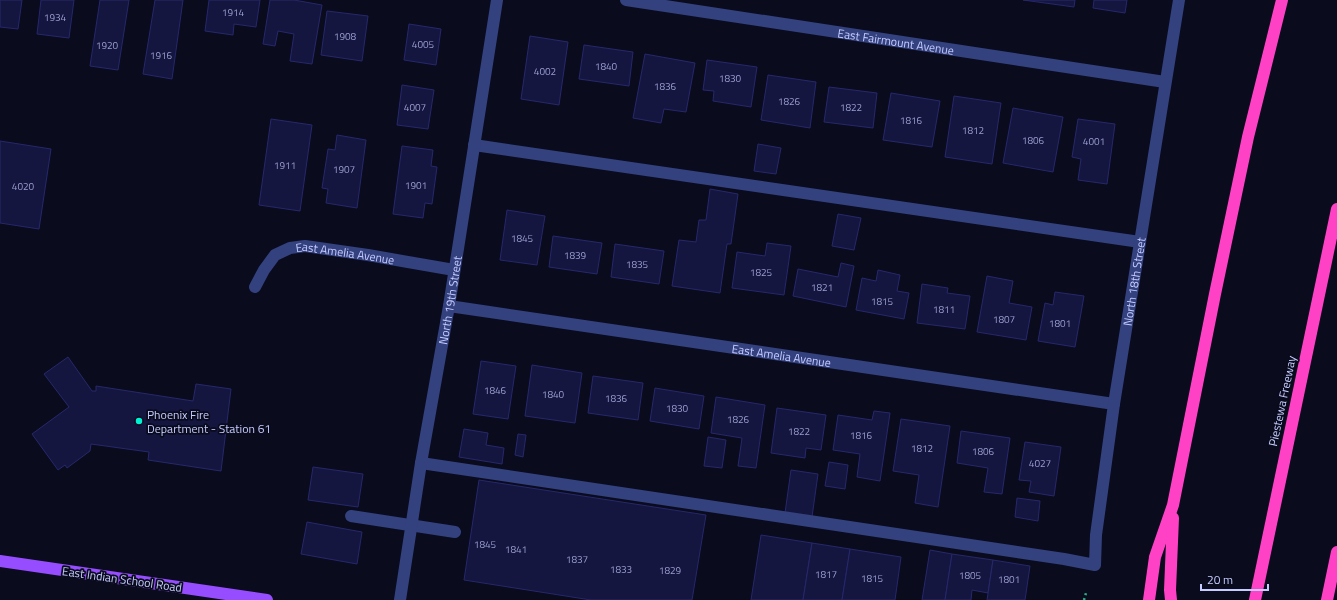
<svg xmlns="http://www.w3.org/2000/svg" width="1337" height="600" viewBox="0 0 1337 600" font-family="'Titillium Web',sans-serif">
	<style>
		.building { fill: #15163f; stroke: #26286c }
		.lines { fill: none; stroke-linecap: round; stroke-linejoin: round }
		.path { stroke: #26b38b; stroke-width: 2.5; stroke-dasharray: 2 3; stroke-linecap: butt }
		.minor { stroke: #33417f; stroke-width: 12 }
		.major { stroke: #954dff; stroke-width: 12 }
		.highway { stroke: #ff41c6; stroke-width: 12 }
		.poi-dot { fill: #00f1d4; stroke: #0a0b1d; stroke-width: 1.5 }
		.labels { text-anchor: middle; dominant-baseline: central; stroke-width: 3.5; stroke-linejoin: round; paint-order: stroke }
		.number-label { font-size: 10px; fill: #9a9ecf }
		.street-label { font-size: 12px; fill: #c6ccff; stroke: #0a0b1d }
		.poi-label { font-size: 12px; fill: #c6ccff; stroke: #0a0b1d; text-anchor: start }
	</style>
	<rect width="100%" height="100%" fill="#0a0b1d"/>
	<g class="building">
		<polygon points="0,0 22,0 18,29 0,27"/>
		<polygon points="41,0 74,0 69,38 37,34"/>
		<polygon points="100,0 129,0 118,70 90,66"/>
		<polygon points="155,0 183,0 172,79 143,74"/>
		<polygon points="209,0 260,0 256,27 234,24 233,35 205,31"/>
		<polygon points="270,0 294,0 322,5 312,64 290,61 294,34 278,31 275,46 263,44"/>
		<polygon points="1023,0 1075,0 1074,7"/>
		<polygon points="1094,0 1127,0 1125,13 1093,8"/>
		<polygon points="327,11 368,16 362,61 321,55"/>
		<polygon points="409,24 441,29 436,65 404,60"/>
		<polygon points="530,36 568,42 559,105 521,99"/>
		<polygon points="584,45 633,52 629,86 579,79"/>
		<polygon points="645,54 695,63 686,112 664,109 661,123 633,118"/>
		<polygon points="707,60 757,67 751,107 713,101 714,91 703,90"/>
		<polygon points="768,75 816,82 810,128 761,120"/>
		<polygon points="402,85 434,90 428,129 397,125"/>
		<polygon points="829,87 877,93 873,128 824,122"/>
		<polygon points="891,93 940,101 932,147 883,140"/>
		<polygon points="954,96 1001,103 992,164 945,157"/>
		<polygon points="1013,108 1063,117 1053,172 1003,163"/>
		<polygon points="271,119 312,125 300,211 259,205"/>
		<polygon points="1078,119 1115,124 1107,184 1078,180 1081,159 1072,157"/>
		<polygon points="337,135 366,140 357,208 326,203 328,189 322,188 328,149 335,150"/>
		<polygon points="0,141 51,149 39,229 0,223"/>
		<polygon points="758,144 781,148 776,174 754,171"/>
		<polygon points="402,146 433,150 431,166 437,167 432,204 425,203 423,218 393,214"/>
		<polygon points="710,189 738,194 731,244 727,244 720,293 672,286 679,240 696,242 699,220 706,220"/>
		<polygon points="507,210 545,216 537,265 500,260"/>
		<polygon points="838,214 861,218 854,250 832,246"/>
		<polygon points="553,236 602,243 597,274 549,267"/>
		<polygon points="767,243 791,246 784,295 732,288 737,252 765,256"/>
		<polygon points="615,244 664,251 659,284 611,277"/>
		<polygon points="841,263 854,266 846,307 793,296 798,269 838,277"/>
		<polygon points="878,270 900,275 897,291 909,293 904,319 856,310 862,278 876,281"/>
		<polygon points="987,276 1013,281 1009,303 1032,307 1026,340 977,332"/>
		<polygon points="922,284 948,288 947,293 970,296 965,329 917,323"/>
		<polygon points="1055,292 1084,296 1075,347 1038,341 1045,303 1053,305"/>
		<polygon points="68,357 92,391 96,391 96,386 193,401 196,384 231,389 221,471 148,460 149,452 91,444 90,451 67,468 65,465 58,470 32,434 69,407 44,374"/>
		<polygon points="481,361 516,366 508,419 473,414"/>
		<polygon points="532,365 582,373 575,423 525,416"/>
		<polygon points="593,376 643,383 638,420 588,413"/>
		<polygon points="655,388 704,396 699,429 650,421"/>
		<polygon points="716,397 765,405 756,468 738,466 742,438 711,433"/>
		<polygon points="777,408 826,415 821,450 806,448 805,458 771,453"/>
		<polygon points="874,411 890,413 880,481 857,477 860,454 833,450 838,415 872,420"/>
		<polygon points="901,419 950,426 938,507 915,503 919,475 893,471"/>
		<polygon points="464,429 488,433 486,445 504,448 502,464 459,457"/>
		<polygon points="961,431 1010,438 1002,494 984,492 988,468 957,463"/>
		<polygon points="518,434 526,435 523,457 515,455"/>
		<polygon points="708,437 726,440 722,468 704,466"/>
		<polygon points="1025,442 1061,447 1054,496 1029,492 1031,481 1019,480"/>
		<polygon points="829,462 848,465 845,489 825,486"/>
		<polygon points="313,467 363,474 358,507 308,500"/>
		<polygon points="791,470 818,474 812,517 785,513"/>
		<polygon points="479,480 706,515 692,600 591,600 464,580"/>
		<polygon points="1017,498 1040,501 1038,521 1015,517"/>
		<polygon points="307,522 362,532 357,564 301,554"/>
		<polygon points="761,535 812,543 803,600 751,600"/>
		<polygon points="812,543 850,549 842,600 803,600"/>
		<polygon points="850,549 901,557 895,600 842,600"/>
		<polygon points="930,550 952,554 945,600 922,600"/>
		<polygon points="952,554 993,560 988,593 972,590 971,600 945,600"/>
		<polygon points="993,560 1030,566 1025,600 987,600"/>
	</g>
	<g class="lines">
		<polyline class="path" points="1084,600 1086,593"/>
		<g class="minor">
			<path id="s1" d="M626,0L1165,82"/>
			<polyline points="474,145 1140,242"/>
			<path id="s2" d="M255,287L264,270L275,255L290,248L305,246L368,255L454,270"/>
			<path id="s3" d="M449,306L1114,404"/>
			<path id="s4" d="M421,463L1064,559L1095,565L1096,535L1114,404L1179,0"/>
			<polyline points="351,516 455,532"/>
			<path id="s5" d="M400,600L421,463L449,306L497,0"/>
		</g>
		<polyline class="major" points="0,561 267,600"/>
		<g class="highway">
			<polyline points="1149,600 1155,557 1173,505 1215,294 1248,137 1282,0"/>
			<polyline points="1171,600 1170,590 1173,518"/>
			<polyline points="1255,600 1337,209"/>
			<polyline points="1327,600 1337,552"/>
		</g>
	</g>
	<circle class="poi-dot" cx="139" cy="421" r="4"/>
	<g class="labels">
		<g class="number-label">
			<text x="233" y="12">1914</text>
			<text x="55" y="17">1934</text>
			<text x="345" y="36">1908</text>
			<text x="423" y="44">4005</text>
			<text x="107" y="45">1920</text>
			<text x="161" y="55">1916</text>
			<text x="606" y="66">1840</text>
			<text x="545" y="71">4002</text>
			<text x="730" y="78">1830</text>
			<text x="665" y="86">1836</text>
			<text x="789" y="101">1826</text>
			<text x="415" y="107">4007</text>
			<text x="851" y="107">1822</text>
			<text x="911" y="120">1816</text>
			<text x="973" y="130">1812</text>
			<text x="1033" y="140">1806</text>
			<text x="1094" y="141">4001</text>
			<text x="285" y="165">1911</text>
			<text x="344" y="169">1907</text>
			<text x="416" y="185">1901</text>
			<text x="23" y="186">4020</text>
			<text x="522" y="238">1845</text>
			<text x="575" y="255">1839</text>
			<text x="637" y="264">1835</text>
			<text x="761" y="272">1825</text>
			<text x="822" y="287">1821</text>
			<text x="882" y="301">1815</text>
			<text x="944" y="309">1811</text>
			<text x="1004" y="319">1807</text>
			<text x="1060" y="323">1801</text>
			<text x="495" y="390">1846</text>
			<text x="553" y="394">1840</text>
			<text x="616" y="398">1836</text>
			<text x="677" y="408">1830</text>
			<text x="738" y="419">1826</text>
			<text x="799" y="431">1822</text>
			<text x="861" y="435">1816</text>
			<text x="922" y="448">1812</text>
			<text x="983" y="451">1806</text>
			<text x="1040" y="463">4027</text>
			<text x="485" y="544">1845</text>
			<text x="516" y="549">1841</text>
			<text x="577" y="559">1837</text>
			<text x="621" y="569">1833</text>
			<text x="670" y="570">1829</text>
			<text x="826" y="574">1817</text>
			<text x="970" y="575">1805</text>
			<text x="872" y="578">1815</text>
			<text x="1009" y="579">1801</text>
		</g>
		<g class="street-label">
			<text stroke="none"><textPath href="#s1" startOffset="273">East Fairmount Avenue</textPath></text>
			<text stroke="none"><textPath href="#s2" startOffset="110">East Amelia Avenue</textPath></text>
			<text stroke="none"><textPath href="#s4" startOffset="968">North 18th Street</textPath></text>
			<text stroke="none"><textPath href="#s5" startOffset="304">North 19th Street</textPath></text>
			<text stroke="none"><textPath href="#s3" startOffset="336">East Amelia Avenue</textPath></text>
			<text transform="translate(1282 401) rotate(-78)">Piestewa Freeway</text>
			<text transform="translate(122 579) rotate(8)">East Indian School Road</text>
		</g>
		<g class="poi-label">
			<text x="147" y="414">Phoenix Fire<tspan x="147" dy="14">Department - Station 61</tspan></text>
		</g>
	</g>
	<path d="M1201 584v6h67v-6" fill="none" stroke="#c6ccff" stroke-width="2"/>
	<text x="1207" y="584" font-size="12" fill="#c6ccff" stroke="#0a0b1d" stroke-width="3" paint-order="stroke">20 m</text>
</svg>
